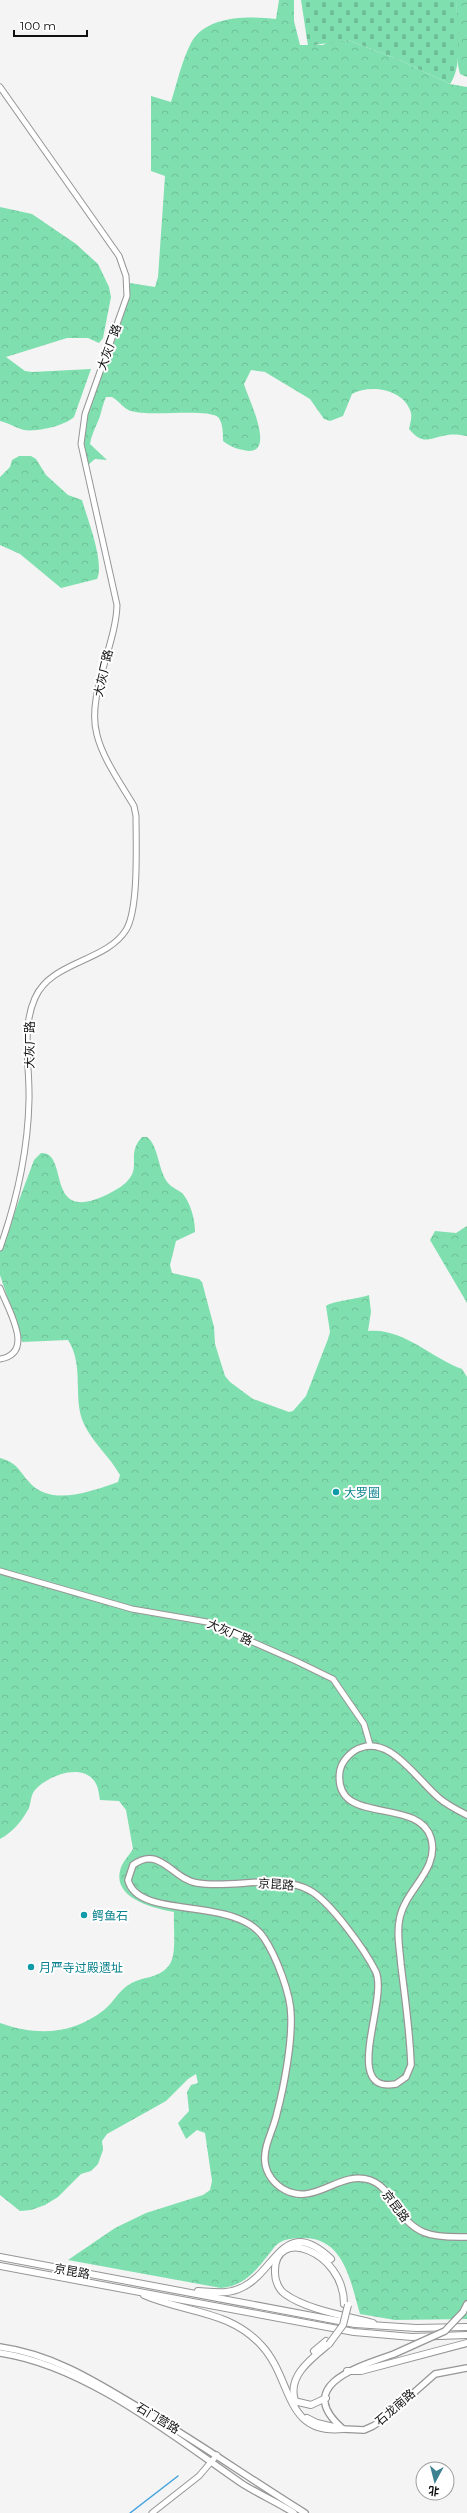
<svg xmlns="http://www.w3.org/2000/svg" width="467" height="2513" viewBox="0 0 467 2513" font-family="Montserrat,'Noto Sans SC',sans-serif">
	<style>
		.forest { fill: url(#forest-crowns) }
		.cemetery { fill: url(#cemetery-stones) }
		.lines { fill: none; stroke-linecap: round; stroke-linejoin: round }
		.stream { stroke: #44a4de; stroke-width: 1.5 }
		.tertiary-casing { stroke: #969697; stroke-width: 7 }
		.secondary-casing { stroke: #969697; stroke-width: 8 }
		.trunk-casing { stroke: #969697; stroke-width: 8 }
		.tertiary { stroke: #fff; stroke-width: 5 }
		.secondary { stroke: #fff; stroke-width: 5.5 }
		.trunk { stroke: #fff; stroke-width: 6 }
		.secondary-bridge-casing { stroke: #969697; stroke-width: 8; stroke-linecap: butt }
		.trunk-bridge-casing { stroke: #969697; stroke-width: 8; stroke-linecap: butt }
		.secondary-bridge { stroke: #fff; stroke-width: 5.5 }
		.trunk-bridge { stroke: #fff; stroke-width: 6 }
		.culture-dot { fill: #0f9aa8; stroke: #fff; stroke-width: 1.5 }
		.labels { text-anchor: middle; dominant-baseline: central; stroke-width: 4; stroke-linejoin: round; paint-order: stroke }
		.street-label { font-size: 12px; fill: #101011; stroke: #fff }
		.culture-label { font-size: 12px; fill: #0d838f; stroke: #fff; text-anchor: start }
	</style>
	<defs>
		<pattern id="forest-crowns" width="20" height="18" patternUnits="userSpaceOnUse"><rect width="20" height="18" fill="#80dfaf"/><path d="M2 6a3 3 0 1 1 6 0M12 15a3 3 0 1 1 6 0" fill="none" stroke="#6ebe96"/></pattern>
		<pattern id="cemetery-stones" width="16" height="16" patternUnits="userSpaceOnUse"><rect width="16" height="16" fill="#80dfaf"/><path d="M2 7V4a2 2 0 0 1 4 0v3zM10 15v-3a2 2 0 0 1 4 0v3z" fill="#6ebe96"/></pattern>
	</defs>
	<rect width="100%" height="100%" fill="#f4f4f5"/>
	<g class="forest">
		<path d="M279,0H294V21L300,45H323L330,41L348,40L397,59L450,84L467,87V436C461,435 454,434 448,435C430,437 424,447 409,429C410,423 413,416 410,410C402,389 370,384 352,394L343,416L330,421L324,419L310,399L265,372L251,370L244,384C246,394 276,451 249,451C240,450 230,447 223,441C223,434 223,422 218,417C206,408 151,417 131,411C125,410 118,400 112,397H106C103,403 102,410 100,416C96,427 92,433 90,444L107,460L95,459L88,465L82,444L85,418L120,327L130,283L155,287L158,277L165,176L151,171V96L171,102C177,83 182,60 191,43C206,15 249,16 276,19Z"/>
		<polygon points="456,0 467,0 467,77 460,74 458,65"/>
		<path d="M0,207L32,214L76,244L98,264L109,287L111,297L103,338L99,343L88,338H67L6,357L25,371L32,372L91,369L74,417C64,426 37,432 24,430C16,428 9,423 0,421Z"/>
		<path d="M19,456H31L36,459L46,475L68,495L82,500C87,518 105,563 97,579L61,588L20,554L0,545V477L10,467L12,460Z"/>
		<path d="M142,1137H147C159,1146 158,1171 168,1183C172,1188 179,1190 183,1194C191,1204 195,1220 195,1232L176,1241L170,1265L172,1273L199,1279L202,1282L214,1327L215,1344L225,1376L230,1382L253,1399L289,1412L293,1411L306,1396L328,1339L330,1332L326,1306C332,1301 358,1299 369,1295L371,1312L368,1331C402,1327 432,1358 462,1369L467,1377V2319L395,2320L360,2314C351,2284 345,2239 305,2238C296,2238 287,2238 279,2243C275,2245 272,2251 269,2254C255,2272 244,2286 221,2288L68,2260L115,2228L146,2213L203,2195L210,2190L212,2181L205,2133L197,2130L186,2139L178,2123L189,2111L187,2092L191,2085L198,2083L196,2074L188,2079L166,2101L107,2134L102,2141L103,2150L98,2164L91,2171L81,2174L58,2197L45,2205L31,2210L20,2211L0,2195V2023C36,2036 72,2035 104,2010C114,2002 119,1990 130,1984C143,1976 160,1979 170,1964C177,1952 173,1926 174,1912C152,1908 108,1897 122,1865C125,1859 130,1854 133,1849L126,1810L119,1801L100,1800C99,1794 98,1786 95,1782C82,1762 47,1776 35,1790C31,1794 31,1802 29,1808C22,1821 13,1832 0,1839V1458C18,1463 18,1470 30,1483C52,1507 92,1491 118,1482L120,1475C110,1457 93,1443 84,1424C72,1398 85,1367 68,1340L22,1342L0,1275V1251L34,1160L41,1153C70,1152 44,1223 104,1196C154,1173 121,1160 142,1137Z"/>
		<polygon points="467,1226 467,1303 430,1240 435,1231 456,1233"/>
	</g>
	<path class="cemetery" d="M301,0H456C457,24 464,65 450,84L397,59L348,40L308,46Z"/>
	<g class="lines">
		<polyline class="stream" points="130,2513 178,2476"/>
		<g class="tertiary-casing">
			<g id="tertiary">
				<path d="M0,87L119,256L126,276L127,296L85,414L81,444L117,605C116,645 86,696 97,735C103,759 121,784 134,806L136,816C136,843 139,909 126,930C106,962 51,961 35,998C21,1029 30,1067 29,1100C28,1150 17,1200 0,1248"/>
				<path d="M0,1288C8,1310 36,1353 0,1359"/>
				<polyline points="0,1571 132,1609 207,1622 296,1661 333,1679 364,1724 370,1745"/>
				<polyline points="152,2513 199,2476 217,2455"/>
			</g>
		</g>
		<g class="secondary-casing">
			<g id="secondary">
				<path d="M467,1815C457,1810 447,1805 439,1798C416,1779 387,1730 354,1751C347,1756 342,1762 340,1770C331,1828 418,1795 431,1838C440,1869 406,1889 400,1917C396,1933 400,1950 401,1965C405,1998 410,2032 411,2065L406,2077L396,2084C341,2094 388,2002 376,1972C365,1950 330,1901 309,1890C296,1883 282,1882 267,1882C245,1882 219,1887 197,1883C172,1879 160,1845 133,1865L128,1880C138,1921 236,1895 264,1938C276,1956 291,1994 291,2016C292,2043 284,2087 277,2113C274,2129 263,2146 265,2162C266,2174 275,2185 285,2190C315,2206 340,2170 370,2180C381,2184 387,2192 393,2202C413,2235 430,2238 467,2237"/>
				<polyline points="463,2312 467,2304"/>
				<path d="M0,2347C50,2354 90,2378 133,2404C192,2438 247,2477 305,2513"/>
				<path d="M0,2353C86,2366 170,2434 241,2483C258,2494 277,2502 294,2513"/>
				<path d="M394,2354C360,2366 292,2385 343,2429L364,2430L373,2426L384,2419L435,2374L467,2368"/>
			</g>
		</g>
		<g class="trunk-casing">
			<g id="trunk">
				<polyline points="0,2257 355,2324 416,2328 467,2327"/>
				<polyline points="0,2266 354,2332 412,2337 467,2335"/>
				<path d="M198,2291C213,2292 228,2295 243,2287C276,2271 284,2214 331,2259"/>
				<path d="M144,2295C185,2313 230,2310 262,2346C293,2380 284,2435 343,2429"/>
				<path d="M344,2304C344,2251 273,2225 275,2273C275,2281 279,2290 285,2294C307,2310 347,2316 373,2323"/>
				<polyline points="314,2351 326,2341"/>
				<polyline points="347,2371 361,2371 467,2343"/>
				<polyline points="294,2401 311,2405 326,2398"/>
				<path d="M296,2403C285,2377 312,2358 329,2344"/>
				<polyline points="307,2418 317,2423 338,2428"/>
			</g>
		</g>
		<use href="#tertiary" class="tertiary"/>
		<use href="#secondary" class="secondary"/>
		<use href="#trunk" class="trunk"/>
		<g class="secondary-bridge-casing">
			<polyline id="secondary-bridge" points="394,2354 445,2331 463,2312"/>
		</g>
		<g class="trunk-bridge-casing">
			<polyline id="trunk-bridge" points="329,2344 343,2325 348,2305"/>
		</g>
		<use href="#secondary-bridge" class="secondary-bridge"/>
		<use href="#trunk-bridge" class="trunk-bridge"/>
	</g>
	<g class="culture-dot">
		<circle cx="336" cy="1492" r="4"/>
		<circle cx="84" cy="1915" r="4"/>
		<circle cx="31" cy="1967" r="4"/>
	</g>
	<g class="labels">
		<g class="street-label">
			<text transform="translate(109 347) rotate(-70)">大灰厂路</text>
			<text transform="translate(103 673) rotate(-77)">大灰厂路</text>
			<text transform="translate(29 1045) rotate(-90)">大灰厂路</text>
			<text transform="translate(230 1632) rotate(23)">大灰厂路</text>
			<text transform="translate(276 1884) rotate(4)">京昆路</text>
			<text transform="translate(396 2206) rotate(53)">京昆路</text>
			<text transform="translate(72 2271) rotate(10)">京昆路</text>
			<text transform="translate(395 2407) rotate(-41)">石龙南路</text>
			<text transform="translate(158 2418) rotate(31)">石门营路</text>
		</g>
		<g class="culture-label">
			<text x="344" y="1492">大罗圈</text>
			<text x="92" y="1915">鳄鱼石</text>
			<text x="39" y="1967">月严寺过殿遗址</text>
		</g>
	</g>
	<g transform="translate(435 2481) rotate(187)"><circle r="19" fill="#ffffff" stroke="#9f9fa0"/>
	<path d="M0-3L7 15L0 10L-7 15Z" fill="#3e8191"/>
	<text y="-6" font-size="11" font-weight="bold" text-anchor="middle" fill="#101011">北</text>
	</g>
	<path d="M14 30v6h73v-6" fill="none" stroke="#101011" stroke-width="2"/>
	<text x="20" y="30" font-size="12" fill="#101011" stroke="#ffffff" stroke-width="3" paint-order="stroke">100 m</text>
</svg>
